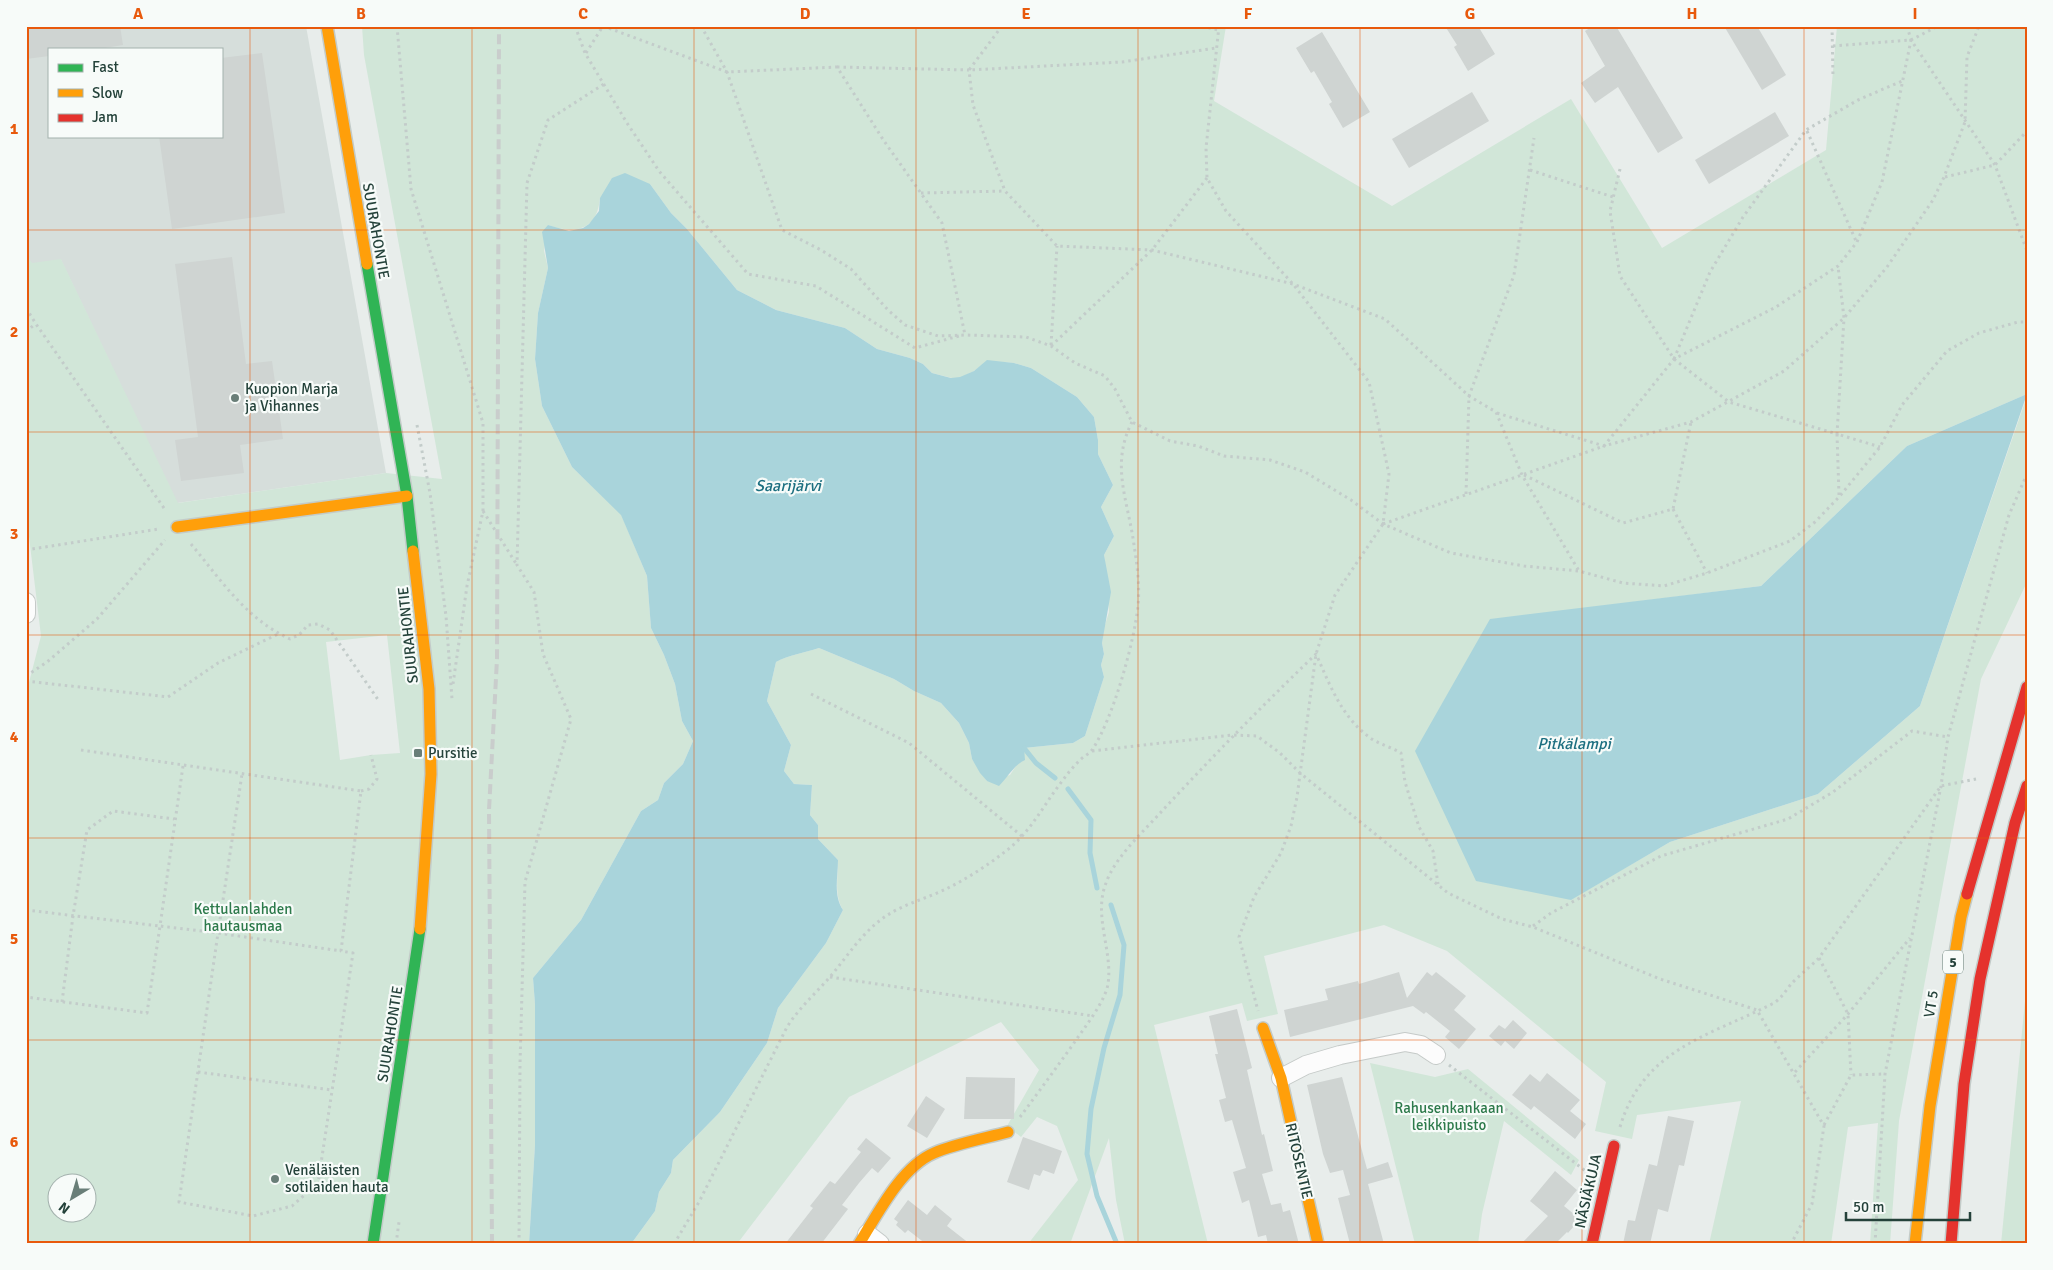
<svg xmlns="http://www.w3.org/2000/svg" width="2053" height="1270" viewBox="0 0 2053 1270" font-family="Signika,sans-serif">
	<style>
		.built { fill: #d6dedb; fill-rule: evenodd }
		.green { fill: #d1e6d8; fill-rule: evenodd }
		.water { fill: #a9d4db }
		.lines { fill: none; stroke-linecap: round; stroke-linejoin: round }
		.stream { stroke: #a9d4db; stroke-width: 5 }
		.building { fill: #cfd4d2 }
		.street-casing { stroke: #c5cac8; stroke-width: 20 }
		.fast-casing { stroke: #c3cbc8; stroke-width: 14 }
		.slow-casing { stroke: #c3cbc8; stroke-width: 14 }
		.jam-casing { stroke: #c3cbc8; stroke-width: 14 }
		.path { stroke: #c3ccca; stroke-width: 3; stroke-dasharray: 2.5 4; stroke-linecap: butt }
		.street { stroke: #fcfcfc; stroke-width: 18 }
		.fast { stroke: #30b455; stroke-width: 11 }
		.slow { stroke: #ff9f0a; stroke-width: 11 }
		.jam { stroke: #e5322d; stroke-width: 11 }
		.rail { stroke: #c9cdcc; stroke-width: 4; stroke-dasharray: 10 5; stroke-linecap: butt }
		.grid { fill: none; stroke: #e8590c; stroke-width: 1; stroke-opacity: 0.55 }
		.poi-dot { fill: #697e78; stroke: #f7fbf9; stroke-width: 2 }
		.labels { text-anchor: middle; dominant-baseline: central; stroke-width: 4.5; stroke-linejoin: round; paint-order: stroke }
		.shield { fill: #f7fbf9; stroke: #637a73; stroke-width: 1 }
		.shield-label { font-size: 14px; font-weight: bold; fill: #24423a }
		.street-label { font-size: 15px; fill: #24423a; stroke: #f7fbf9 }
		.poi-label { font-size: 15px; fill: #24423a; stroke: #f7fbf9; text-anchor: start }
		.park-label { font-size: 15px; fill: #2d7a4b; stroke: #f7fbf9 }
		.water-label { font-size: 16px; font-style: italic; fill: #1c6f80; stroke: #f7fbf9 }
		.neatline { fill: none; stroke: #e8590c; stroke-width: 2 }
		.grid-label { font-size: 16px; text-anchor: middle; font-weight: bold; fill: #e8590c }
	</style>
	<rect width="100%" height="100%" fill="#e8edeb"/>
	<path class="built" d="M26,26H306L386,473L177,503L61,260L32,264L26,255ZM49,49H221V136H49Z"/>
	<g class="green">
		<path d="M362,26H1226L1214,101L1392,206L1571,99L1662,248L1826,150L1837,26H2027V394L1907,446L1761,586L1490,620L1570,900L1670,842L1818,794L1920,706L2027,396V582L1981,679L1899,1121L1890,1244H1870L1878,1123L1848,1127L1831,1244H1709L1741,1101L1637,1115L1632,1139L1595,1131L1606,1082L1447,951L1384,925L1264,956L1278,1014L1247,1021L1242,1003L1154,1025L1208,1244H1125L1116,1200L1109,1138L1070,1244H1028L1078,1180L1057,1126L1037,1117L1021,1137L1007,1126L1039,1070L1001,1022L849,1097L737,1244H631L655,1211L659,1192L671,1173L673,1160L720,1112L767,1043L778,1008L826,943L843,910C834,895 838,877 838,860L818,839V825L810,815L812,785L794,784L784,771L791,745L767,701L776,662C789,655 804,653 819,648L894,679L914,691L941,703L959,723L969,743L972,759L987,781L1010,775L1018,763L1024,748L1073,743L1085,736L1104,677L1101,665L1104,654L1102,643L1104,628L1109,612L1104,555L1114,536L1101,507L1113,485L1098,454V440L1094,417L1077,397L1031,368L1014,363L987,361L974,371L960,378H952L932,373L923,364L910,358L877,349L845,328L776,310L737,290L687,229L671,213L650,184L600,198C597,230 576,235 548,225L544,251L548,268L538,313L535,359L542,406L572,467L621,514L647,576L651,628L664,655L675,684L682,721L693,741L683,764L664,783L658,800L641,811L581,920L533,978L535,1004V1145L529,1244H26V694L41,636L26,512V255L32,263L61,259L178,503L386,473L442,479L364,55ZM387,635L400,753L371,755L340,760L326,642ZM58,1182H88V1212H58Z"/>
		<polygon points="2027,981 2027,1244 2001,1244"/>
		<polygon points="1370,1063 1435,1077 1468,1069 1579,1160 1571,1175 1504,1121 1482,1214 1478,1244 1415,1244"/>
	</g>
	<g class="water">
		<path d="M625,173L650,184L671,213L687,229L737,290L776,310L845,328L877,349L910,358L923,364L932,373L951,378L960,377L974,371L987,360L1014,363L1031,368L1077,397L1094,417L1098,440V454L1113,485L1101,507L1114,536L1104,555L1111,592L1102,643L1104,654L1101,665L1104,677L1085,736L1073,743L1024,748L1025,760C1014,765 1008,777 999,786L987,781L980,773L972,759L969,743L959,723L941,703L914,691L894,679L819,648C804,653 789,655 776,662L767,701L791,745L784,771L794,784L812,785L810,815L818,825V839L838,860C838,877 833,895 843,910L826,943L778,1008L767,1043L720,1112L673,1160L671,1173L659,1192L655,1211L631,1244H529L535,1145V1004L533,978L581,920L641,811L658,800L664,783L683,764L693,741L682,721L675,684L664,655L651,628L647,576L621,515L572,467L542,406L535,359L538,313L548,268L542,232L548,225L569,231L583,228L589,224L599,211L600,198L612,178Z"/>
		<polygon points="2027,394 1920,706 1818,794 1670,842 1571,900 1476,881 1415,751 1490,619 1761,586 1907,446"/>
	</g>
	<g class="lines">
		<g class="stream">
			<polyline points="1024,748 1036,763 1055,778"/>
			<polyline points="1068,789 1091,820 1090,853 1097,888"/>
			<polyline points="1111,905 1124,945 1120,995 1104,1048 1091,1109 1087,1154 1097,1196 1117,1244"/>
		</g>
	</g>
	<g class="building">
		<polygon points="26,26 120,26 123,45 99,49 49,49 49,56 26,59"/>
		<polygon points="1445,26 1478,26 1495,54 1468,71 1454,47 1457,45"/>
		<polygon points="1593,26 1616,26 1683,138 1658,153 1618,87 1595,103 1581,83 1605,66 1585,31"/>
		<polygon points="1724,26 1757,26 1786,75 1762,90"/>
		<polygon points="1322,32 1370,112 1343,128 1329,104 1332,102 1314,71 1311,73 1296,48"/>
		<polygon points="262,53 285,213 172,229 159,136 221,136 221,58"/>
		<polygon points="1472,92 1489,121 1409,168 1392,139"/>
		<polygon points="1775,112 1789,136 1709,184 1695,160"/>
		<polygon points="232,257 246,364 272,361 283,439 240,445 244,473 181,481 175,440 198,437 175,264"/>
		<polygon points="1399,972 1407,998 1427,972 1432,976 1436,972 1466,996 1454,1010 1476,1029 1459,1049 1445,1037 1450,1031 1426,1012 1424,1014 1413,1006 1290,1037 1284,1010 1328,1000 1325,989 1358,981 1359,984"/>
		<polygon points="1237,1009 1252,1068 1247,1070 1262,1135 1264,1134 1273,1171 1262,1174 1271,1205 1281,1203 1283,1212 1290,1210 1299,1244 1268,1244 1266,1235 1258,1237 1249,1200 1242,1203 1233,1172 1246,1168 1232,1120 1225,1122 1219,1100 1226,1098 1215,1054 1218,1054 1209,1016"/>
		<polygon points="1513,1020 1527,1033 1514,1049 1505,1041 1501,1046 1489,1036 1499,1025 1505,1029"/>
		<polygon points="1547,1073 1580,1100 1570,1111 1586,1124 1575,1139 1534,1106 1531,1110 1512,1095 1530,1074 1540,1082"/>
		<polygon points="966,1077 1015,1078 1014,1119 964,1119"/>
		<polygon points="1342,1077 1367,1169 1388,1162 1393,1177 1368,1184 1384,1244 1350,1244 1338,1198 1350,1195 1343,1170 1330,1173 1323,1154 1307,1085"/>
		<polygon points="926,1096 945,1109 927,1138 907,1126"/>
		<polygon points="1668,1116 1694,1121 1684,1166 1679,1165 1668,1212 1658,1209 1650,1244 1623,1244 1628,1220 1635,1221 1649,1164 1657,1166"/>
		<polygon points="1023,1137 1062,1151 1054,1174 1043,1170 1040,1176 1034,1174 1029,1190 1007,1182"/>
		<polygon points="866,1138 891,1158 878,1173 872,1168 859,1183 842,1205 848,1209 821,1244 785,1244 813,1208 810,1206 830,1181 835,1184 861,1152 857,1149"/>
		<polygon points="1555,1171 1577,1190 1564,1206 1580,1219 1568,1233 1567,1232 1555,1244 1521,1244 1548,1216 1530,1201"/>
		<polygon points="908,1200 927,1215 935,1205 952,1219 947,1226 970,1244 926,1244 908,1230 905,1233 896,1225 898,1222 894,1219"/>
	</g>
	<g class="lines">
		<g class="street-casing">
			<g id="street">
				<polyline points="26,602 26,614"/>
				<polyline points="1281,1078 1306,1065 1340,1055 1405,1042 1421,1045 1436,1055"/>
				<polyline points="867,1234 880,1244"/>
			</g>
		</g>
		<g class="fast-casing">
			<g id="fast">
				<polyline points="367,264 407,496 413,551"/>
				<polyline points="373,1244 420,929"/>
			</g>
		</g>
		<g class="slow-casing">
			<g id="slow">
				<polyline points="327,26 367,264"/>
				<polyline points="177,527 407,496"/>
				<polyline points="413,551 429,689 431,774 420,929"/>
				<polyline points="1263,1028 1281,1078 1318,1244"/>
				<path d="M859,1244C877,1215 901,1167 934,1153C954,1144 986,1138 1008,1132"/>
				<polyline points="1915,1244 1930,1106 1961,917 1967,894"/>
			</g>
		</g>
		<g class="jam-casing">
			<g id="jam">
				<polyline points="1967,894 2027,687"/>
				<polyline points="1592,1244 1614,1146"/>
				<polyline points="1951,1244 1964,1084 1980,979 2015,823 2027,786"/>
			</g>
		</g>
		<g class="path">
			<polyline points="397,26 411,189 483,423 483,511 467,586 453,684"/>
			<polyline points="575,26 585,53 627,123 659,171 748,274 816,286 915,348 959,336"/>
			<polyline points="603,26 727,72 837,67 884,141 942,223 965,335"/>
			<polyline points="701,26 727,72 782,230 821,250 851,269 888,310 905,325 938,336 966,335 1026,337 1051,346 1075,363 1105,376 1115,389 1132,422 1170,441 1198,446 1224,456 1270,460 1305,472 1351,500 1383,524 1451,553 1524,566 1579,571 1623,583 1664,586 1707,573 1790,541 1815,522 1839,497 1880,447 1902,405 1947,351 1979,333 2018,322 2027,322"/>
			<polyline points="1002,26 969,70 1122,62 1216,48"/>
			<polyline points="1202,26 1218,30"/>
			<polyline points="1219,26 1206,148 1207,178 1226,211 1293,284 1369,382 1389,474 1383,524 1335,595 1316,654 1297,797 1291,826 1281,853 1254,897 1239,937 1258,1011"/>
			<polyline points="1832,26 1833,77"/>
			<polyline points="1907,26 1911,40 1995,165 2027,251"/>
			<polyline points="1833,46 1911,40 1938,26"/>
			<polyline points="586,53 603,26"/>
			<polyline points="837,67 969,70 973,105 1005,191 1057,246 1152,250 1293,284 1385,319 1469,396 1496,412 1522,475 1579,571"/>
			<polyline points="1807,131 1856,241"/>
			<polyline points="1620,169 1610,211 1620,276 1674,359 1729,402 1837,434 1844,318 1838,266"/>
			<polyline points="1530,170 1613,197"/>
			<polyline points="1945,177 1995,165 2027,131"/>
			<polyline points="921,193 1005,191"/>
			<polyline points="26,308 36,324 166,511"/>
			<polyline points="26,332 35,324"/>
			<polyline points="1051,345 1057,246"/>
			<polyline points="1051,346 1152,250 1207,178"/>
			<polyline points="1674,359 1710,272 1743,217 1806,130 1858,100 1902,81"/>
			<polyline points="1497,413 1604,446 1691,422 1784,371 1844,318 1887,267 1933,200 1944,177 1965,122 1967,57 1979,26"/>
			<polyline points="417,425 430,493 446,616 452,699"/>
			<polyline points="1524,475 1623,523 1673,509 1691,422"/>
			<polyline points="1466,494 1469,396 1514,275 1534,138"/>
			<polyline points="1839,495 1837,434 1880,447"/>
			<polyline points="1673,509 1707,573"/>
			<polyline points="483,511 517,565"/>
			<polyline points="1383,524 1604,446 1674,359 1776,307 1838,266 1857,242 1882,182 1911,40"/>
			<path d="M191,544C221,580 246,619 290,639L299,635L308,625L318,624L330,630L379,701"/>
			<polyline points="26,550 159,529"/>
			<polyline points="26,676 47,662 97,619 165,540"/>
			<polyline points="26,681 168,697 218,663 278,634"/>
			<polyline points="811,694 909,743 1023,837"/>
			<polyline points="81,750 361,791 341,951 353,953 318,1183 292,1206 253,1216 179,1202 218,933 341,951"/>
			<polyline points="1092,751 1232,735 1257,736 1280,753 1300,773 1448,893 1502,919 1533,927 1660,979 1757,1010 1824,1126 1812,1204 1791,1244"/>
			<polyline points="183,766 160,926 218,933 242,774"/>
			<polyline points="361,791 369,789 377,779 371,755"/>
			<polyline points="26,910 160,926 147,1013 26,997"/>
			<polyline points="1533,926 1551,913 1661,856 1788,819 1833,792 1912,731 1948,737"/>
			<polyline points="1819,958 1848,1014 1851,1075"/>
			<polyline points="830,977 1093,1016"/>
			<polyline points="62,1002 73,916 87,830 113,811 174,819"/>
			<polyline points="1449,1065 1588,1173"/>
			<polyline points="198,1072 332,1090"/>
			<polyline points="1795,1072 1848,1014 1910,938"/>
			<path d="M1020,1117C1038,1093 1056,1068 1074,1043C1084,1028 1105,1002 1108,984C1113,951 1093,916 1106,883C1115,857 1144,831 1162,811C1212,757 1263,705 1316,654C1330,685 1341,716 1369,737C1378,744 1391,747 1401,753L1405,782L1419,827L1433,851L1438,884"/>
			<polyline points="1824,1125 1851,1075 1885,1074"/>
			<path d="M1620,1127C1643,1049 1709,1036 1772,1004C1781,1000 1787,988 1793,982C1802,973 1811,966 1819,958L1941,786L1976,779"/>
			<polyline points="396,1244 399,1222"/>
			<polyline points="519,1244 520,1064 525,882 571,719 543,654 534,592 517,565 527,183 548,120 604,84"/>
			<path d="M674,1244L699,1202L787,1027C799,1008 815,994 829,978C848,956 861,933 886,916C904,904 928,898 948,888C968,878 988,865 1006,851C1031,832 1044,804 1063,780C1068,773 1074,766 1080,760C1084,756 1089,754 1092,750C1113,719 1134,643 1138,606C1140,586 1137,564 1134,545C1128,500 1110,465 1132,422"/>
			<polyline points="1875,1244 1885,1074 1941,786 1948,737 2009,515 2027,474"/>
		</g>
		<use href="#street" class="street"/>
		<use href="#fast" class="fast"/>
		<use href="#slow" class="slow"/>
		<use href="#jam" class="jam"/>
		<polyline class="rail" points="492,1244 489,810 497,659 499,26"/>
	</g>
	<path class="grid" d="M250,26V1244M472,26V1244M694,26V1244M916,26V1244M1138,26V1244M1360,26V1244M1582,26V1244M1804,26V1244M26,230H2027M26,432H2027M26,635H2027M26,838H2027M26,1040H2027"/>
	<g class="poi-dot">
		<circle cx="235" cy="398" r="5"/>
		<rect x="413" y="748" width="10" height="10" rx="2.5"/>
		<circle cx="275" cy="1179" r="5"/>
	</g>
	<g class="labels">
		<rect class="shield" x="1943" y="950.5" width="20" height="23" rx="4"/>
		<g class="shield-label">
			<text x="1953" y="962">5</text>
		</g>
		<g class="street-label">
			<text transform="translate(376 231) rotate(80)">SUURAHONTIE</text>
			<text transform="translate(408 635) rotate(-96)">SUURAHONTIE</text>
			<text transform="translate(1931 1004) rotate(-81)">VT 5</text>
			<text transform="translate(390 1034) rotate(-81)">SUURAHONTIE</text>
			<text transform="translate(1299 1161) rotate(77)">RITOSENTIE</text>
			<text transform="translate(1588 1191) rotate(-77)">NÄSIÄKUJA</text>
		</g>
		<g class="poi-label">
			<text x="245" y="389">Kuopion Marja<tspan x="245" dy="17">ja Vihannes</tspan></text>
			<text x="428" y="753">Pursitie</text>
			<text x="285" y="1170">Venäläisten<tspan x="285" dy="17">sotilaiden hauta</tspan></text>
		</g>
		<g class="park-label">
			<text x="243" y="909">Kettulanlahden<tspan x="243" dy="17">hautausmaa</tspan></text>
			<text x="1449" y="1108">Rahusenkankaan<tspan x="1449" dy="17">leikkipuisto</tspan></text>
		</g>
		<g class="water-label">
			<text x="788" y="486">Saarijärvi</text>
			<text x="1574" y="744">Pitkälampi</text>
		</g>
	</g>
	<rect width="2053" height="1270" fill="none" stroke="#f7fbf9" stroke-width="55"/>
	<rect x="48" y="48" width="175" height="90" fill="#f7fbf9" stroke="#a3b1ad"/>
	<rect x="58" y="64" width="25" height="8" fill="#30b455" stroke="#a3b1ad"/>
	<text x="92" y="72" font-size="15" fill="#24423a">Fast</text>
	<rect x="58" y="89" width="25" height="8" fill="#ff9f0a" stroke="#a3b1ad"/>
	<text x="92" y="98" font-size="15" fill="#24423a">Slow</text>
	<rect x="58" y="114" width="25" height="8" fill="#e5322d" stroke="#a3b1ad"/>
	<text x="92" y="122" font-size="15" fill="#24423a">Jam</text>
	<g transform="translate(72 1198) rotate(218)"><circle r="24" fill="#f7fbf9" stroke="#a3b1ad"/>
	<path d="M0-4L9 19L0 12L-9 19Z" fill="#697e78"/>
	<text y="-8" font-size="14" font-weight="bold" text-anchor="middle" fill="#24423a">N</text>
	</g>
	<path d="M1846 1212v8h124v-8" fill="none" stroke="#24423a" stroke-width="2.5"/>
	<text x="1853" y="1212" font-size="15" fill="#24423a" stroke="#f7fbf9" stroke-width="4" paint-order="stroke">50 m</text>
	<rect x="28" y="28" width="1998" height="1214" class="neatline"/>
	<g class="grid-label">
		<text x="138" y="19">A</text>
		<text x="361" y="19">B</text>
		<text x="583" y="19">C</text>
		<text x="805" y="19">D</text>
		<text x="1026" y="19">E</text>
		<text x="1248" y="19">F</text>
		<text x="1470" y="19">G</text>
		<text x="1692" y="19">H</text>
		<text x="1915" y="19">I</text>
		<text x="14" y="134">1</text>
		<text x="14" y="337">2</text>
		<text x="14" y="539">3</text>
		<text x="14" y="742">4</text>
		<text x="14" y="944">5</text>
		<text x="14" y="1147">6</text>
	</g>
</svg>
